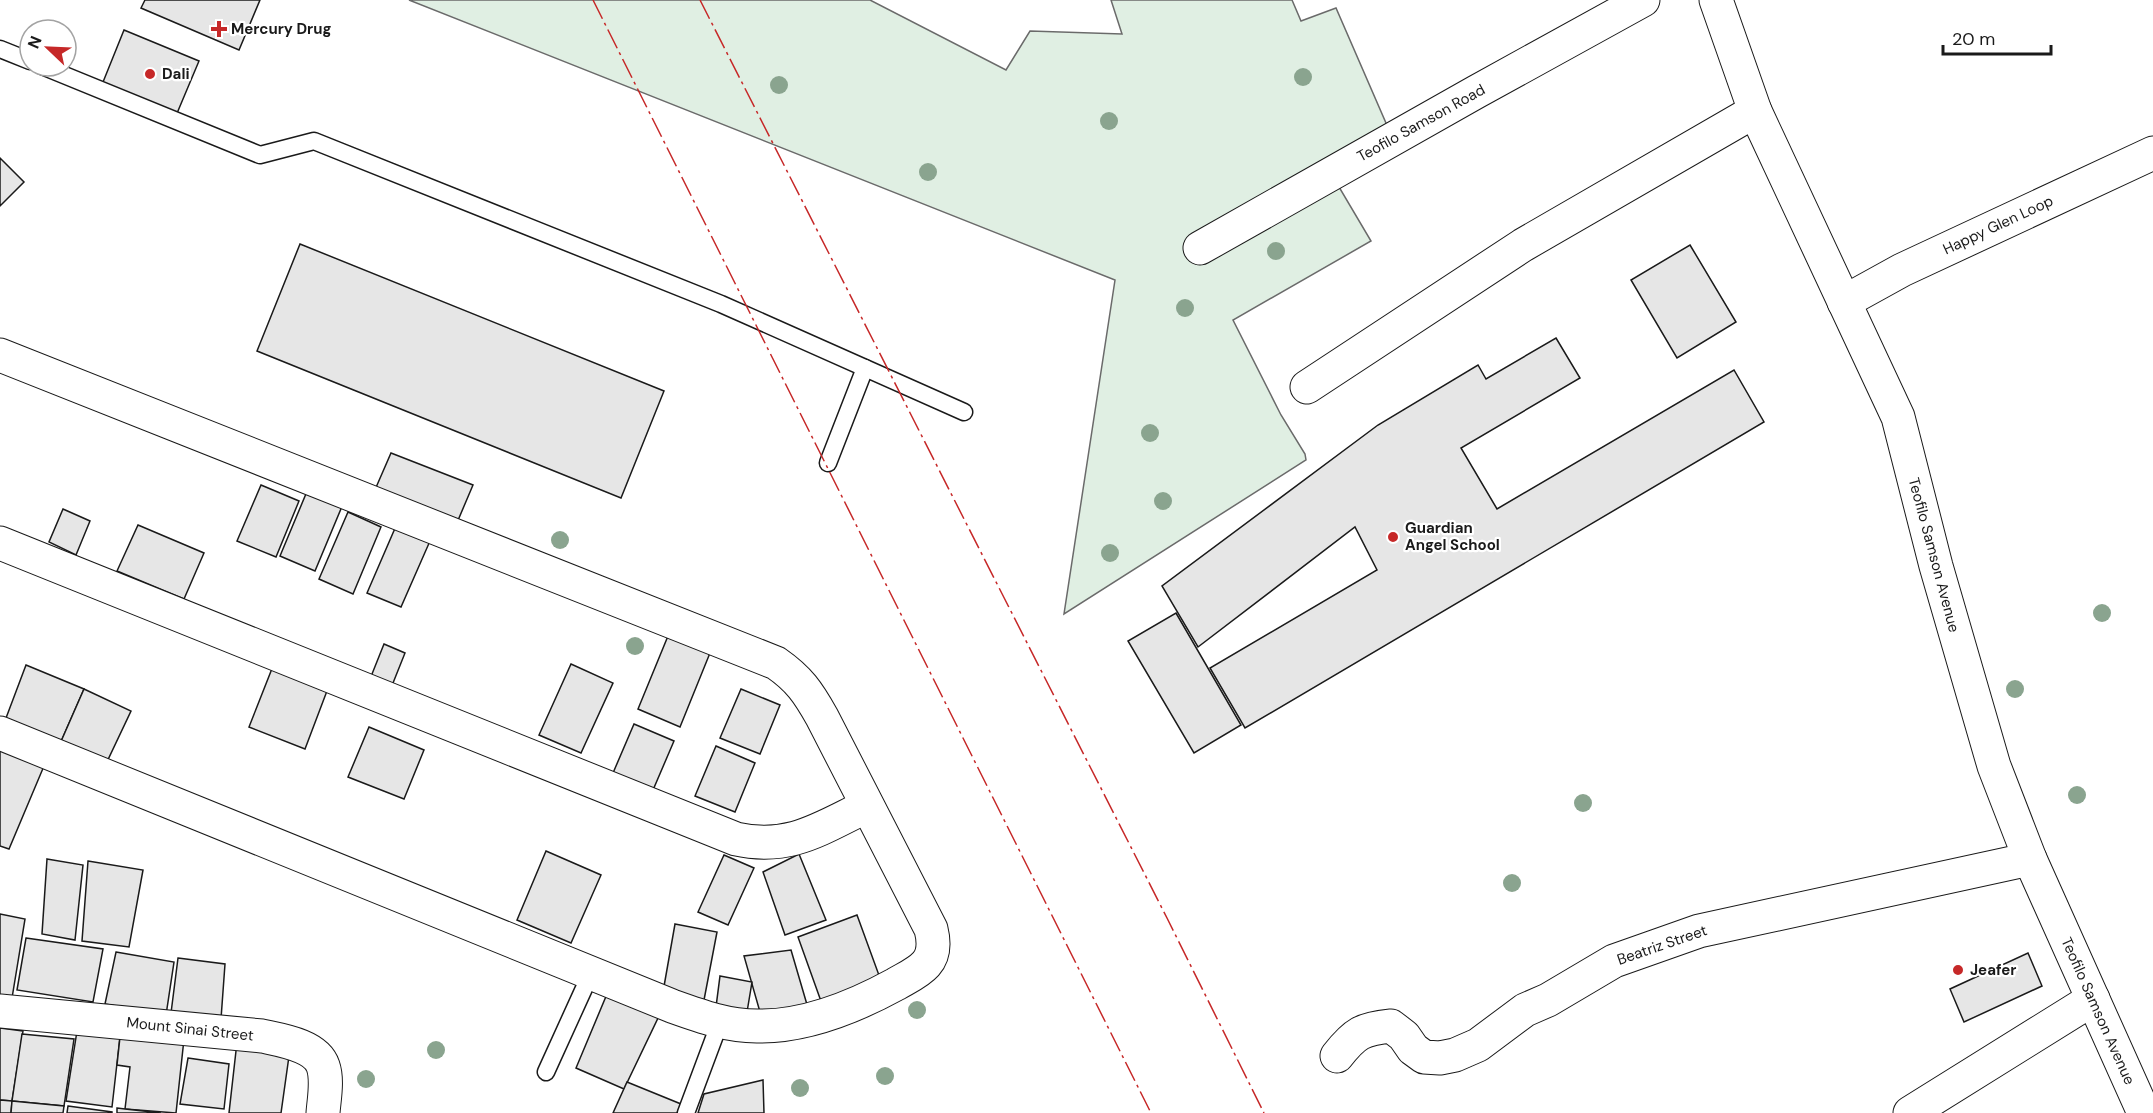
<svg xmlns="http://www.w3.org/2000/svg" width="2153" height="1113" viewBox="0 0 2153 1113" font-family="'DM Sans',sans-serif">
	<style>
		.green { fill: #e0efe3; stroke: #6a6a6a; stroke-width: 1.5 }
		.building { fill: #e6e6e6; stroke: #1a1a1a; stroke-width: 1.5 }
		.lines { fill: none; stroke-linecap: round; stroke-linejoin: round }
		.lane-casing { stroke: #1a1a1a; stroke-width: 19 }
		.street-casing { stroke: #1a1a1a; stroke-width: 35 }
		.secondary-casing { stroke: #1a1a1a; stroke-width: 35 }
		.lane { stroke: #fff; stroke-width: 16 }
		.street { stroke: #fff; stroke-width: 33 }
		.secondary { stroke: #fff; stroke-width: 33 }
		.power { stroke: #c62828; stroke-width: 1.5; stroke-dasharray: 21 4.5 3 4.5; stroke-linecap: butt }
		.tree { fill: #8aa48f }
		.poi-dot { fill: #c62828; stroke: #fff; stroke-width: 2 }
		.labels { text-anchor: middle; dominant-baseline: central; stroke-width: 4.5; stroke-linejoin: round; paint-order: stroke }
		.poi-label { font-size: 15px; font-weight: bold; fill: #1a1a1a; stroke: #fff; text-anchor: start }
		.street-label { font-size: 15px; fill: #1a1a1a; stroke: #fff }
	</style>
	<rect width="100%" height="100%" fill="#fff"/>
	<polygon class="green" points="409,0 870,0 1006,70 1030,31 1122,34 1111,0 1292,0 1301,21 1336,8 1389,130 1326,165 1371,241 1233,320 1281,415 1305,454 1306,460 1064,614 1115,280"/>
	<g class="building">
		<polygon points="145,0 260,0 239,50 141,8"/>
		<polygon points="124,30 199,61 175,118 101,87"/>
		<polygon points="0,158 24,182 0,206"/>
		<polygon points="300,244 664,391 621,498 257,351"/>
		<polygon points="1690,245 1736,322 1677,358 1631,280"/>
		<polygon points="1556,338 1580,378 1461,448 1497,509 1734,370 1764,422 1245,728 1210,668 1377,570 1355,527 1198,647 1162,586 1378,425 1478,365 1486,379"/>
		<polygon points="391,453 473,485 456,525 374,492"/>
		<polygon points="261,485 299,501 276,557 237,541"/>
		<polygon points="308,489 343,504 315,571 280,556"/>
		<polygon points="63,509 90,521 76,555 49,542"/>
		<polygon points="348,512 381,527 353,594 319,579"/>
		<polygon points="138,525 204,553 184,599 117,571"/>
		<polygon points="396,526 430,541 401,607 367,593"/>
		<polygon points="1176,613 1241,725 1194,753 1128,641"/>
		<polygon points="668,636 710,653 680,727 638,709"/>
		<polygon points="384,644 405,653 391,688 370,679"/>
		<polygon points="275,661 330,683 305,749 249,727"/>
		<polygon points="571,664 613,683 581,753 539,735"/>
		<polygon points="26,665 84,689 59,746 3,726"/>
		<polygon points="84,689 131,711 105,766 59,746"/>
		<polygon points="741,689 780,705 760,754 720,738"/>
		<polygon points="634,724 674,741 653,790 613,773"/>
		<polygon points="369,727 424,750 404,799 348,777"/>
		<polygon points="716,746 755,763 735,812 695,796"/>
		<polygon points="0,748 44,766 9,849 0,846"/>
		<polygon points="546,851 601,875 571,943 517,920"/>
		<polygon points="799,854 826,920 785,935 763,872"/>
		<polygon points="724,855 754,868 728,925 698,912"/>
		<polygon points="47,859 83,865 75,940 42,934"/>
		<polygon points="88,861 143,870 129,947 82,941"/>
		<polygon points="0,914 25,919 12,998 0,997"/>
		<polygon points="857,915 880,978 822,1004 798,937"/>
		<polygon points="675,924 717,932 704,1000 663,992"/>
		<polygon points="26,938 103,949 93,1002 17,990"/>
		<polygon points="791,950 808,1008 762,1019 744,956"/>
		<polygon points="116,952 174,962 166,1015 105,1004"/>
		<polygon points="2028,953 2042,986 1964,1022 1950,989"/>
		<polygon points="178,958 225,964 221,1019 171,1013"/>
		<polygon points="720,976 752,982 747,1012 716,1007"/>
		<polygon points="607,994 659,1016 624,1089 576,1068"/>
		<polygon points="0,1028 23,1031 12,1101 0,1100"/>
		<polygon points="77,1031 120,1037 112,1107 66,1101"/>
		<polygon points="22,1034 74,1039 64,1106 12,1101"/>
		<polygon points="120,1037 184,1039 176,1113 125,1109 130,1067 117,1065"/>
		<polygon points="237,1042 290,1049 281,1113 229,1113"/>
		<polygon points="188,1058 229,1064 224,1109 180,1104"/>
		<polygon points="763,1080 764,1113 698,1113 704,1094"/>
		<polygon points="627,1082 681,1104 677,1113 613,1113"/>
		<polygon points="0,1100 12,1101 11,1113 0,1113"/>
		<polygon points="12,1101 64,1106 63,1113 11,1113"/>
		<polygon points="68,1106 112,1112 112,1113 67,1113"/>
		<polygon points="117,1108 125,1109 161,1113 117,1113"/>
	</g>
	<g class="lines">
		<g class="lane-casing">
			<g id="lane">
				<polyline points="0,49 30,61"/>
				<polyline points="42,66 260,155 314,141 721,304 964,412"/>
				<polyline points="828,463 865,368"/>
				<polyline points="546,1072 591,973"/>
				<polyline points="686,1113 720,1022"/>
			</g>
		</g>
		<g class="street-casing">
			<g id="street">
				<polyline points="1200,248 1476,92 1643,0"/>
				<polyline points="1844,302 1902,270 2153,153"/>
				<path d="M0,355L776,663C799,679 808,692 822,717L931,929C934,941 935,954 926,964C918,973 906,978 896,984C854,1007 805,1027 757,1026C727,1026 700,1016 672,1006L0,733"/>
				<polyline points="1307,387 1523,245 1755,111"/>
				<path d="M0,543L736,839C790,851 821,828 867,806"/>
				<path d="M0,1011L262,1036C280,1040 316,1045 323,1066C328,1080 324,1099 323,1113"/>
				<path d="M1337,1056C1355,1033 1362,1029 1391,1026L1404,1036L1413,1049L1424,1057L1440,1058L1455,1055L1478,1045L1525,1010L1548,1000L1614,961L1699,931L2030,859"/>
				<polyline points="1910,1113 2093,999"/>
			</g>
		</g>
		<g class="secondary-casing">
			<polyline id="secondary" points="1716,0 1755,111 1898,417 1936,566 1994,766 2030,859 2144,1113"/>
		</g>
		<use href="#lane" class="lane"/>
		<use href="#street" class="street"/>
		<use href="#secondary" class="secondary"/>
		<g class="power">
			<polyline points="593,0 1151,1113"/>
			<polyline points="700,0 1167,918 1264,1113"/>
		</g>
	</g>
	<g class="tree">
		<circle cx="1303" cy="77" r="9"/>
		<circle cx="779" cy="85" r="9"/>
		<circle cx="1109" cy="121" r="9"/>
		<circle cx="928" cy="172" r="9"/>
		<circle cx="1276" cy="251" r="9"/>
		<circle cx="1185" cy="308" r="9"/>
		<circle cx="1150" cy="433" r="9"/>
		<circle cx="1163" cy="501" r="9"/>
		<circle cx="560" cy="540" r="9"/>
		<circle cx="1110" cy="553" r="9"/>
		<circle cx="2102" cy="613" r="9"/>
		<circle cx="635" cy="646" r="9"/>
		<circle cx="2015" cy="689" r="9"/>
		<circle cx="2077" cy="795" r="9"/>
		<circle cx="1583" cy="803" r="9"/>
		<circle cx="1512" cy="883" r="9"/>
		<circle cx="917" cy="1010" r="9"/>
		<circle cx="436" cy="1050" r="9"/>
		<circle cx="885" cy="1076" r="9"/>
		<circle cx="366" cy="1079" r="9"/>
		<circle cx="800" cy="1088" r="9"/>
	</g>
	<g class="poi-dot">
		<path d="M216 20h6v6h6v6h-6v6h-6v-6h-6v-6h6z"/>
		<circle cx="150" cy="74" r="6"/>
		<circle cx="1393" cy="537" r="6"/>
		<circle cx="1958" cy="970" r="6"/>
	</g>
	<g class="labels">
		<g class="poi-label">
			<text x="231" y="29">Mercury Drug</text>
			<text x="162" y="74">Dali</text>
			<text x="1405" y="528">Guardian<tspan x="1405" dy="17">Angel School</tspan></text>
			<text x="1970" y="970">Jeafer</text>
		</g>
		<g class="street-label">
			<text transform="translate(1421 123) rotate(-29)">Teofilo Samson Road</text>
			<text transform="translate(1998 225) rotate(-25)">Happy Glen Loop</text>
			<text transform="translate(1934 555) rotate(75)">Teofilo Samson Avenue</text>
			<text transform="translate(1662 945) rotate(-19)">Beatriz Street</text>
			<text transform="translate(2098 1011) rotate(66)">Teofilo Samson Avenue</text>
			<text transform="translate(190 1029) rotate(6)">Mount Sinai Street</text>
		</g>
	</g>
	<g transform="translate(48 48) rotate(293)"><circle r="28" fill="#ffffff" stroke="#a3a3a3" stroke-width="1.5"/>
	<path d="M0-4.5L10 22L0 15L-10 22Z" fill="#c62828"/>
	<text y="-9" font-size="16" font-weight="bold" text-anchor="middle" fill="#1a1a1a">N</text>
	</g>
	<path d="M1943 45v9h108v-9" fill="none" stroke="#1a1a1a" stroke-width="3"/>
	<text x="1952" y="45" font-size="18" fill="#1a1a1a" stroke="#ffffff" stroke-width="4.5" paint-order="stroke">20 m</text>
</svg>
